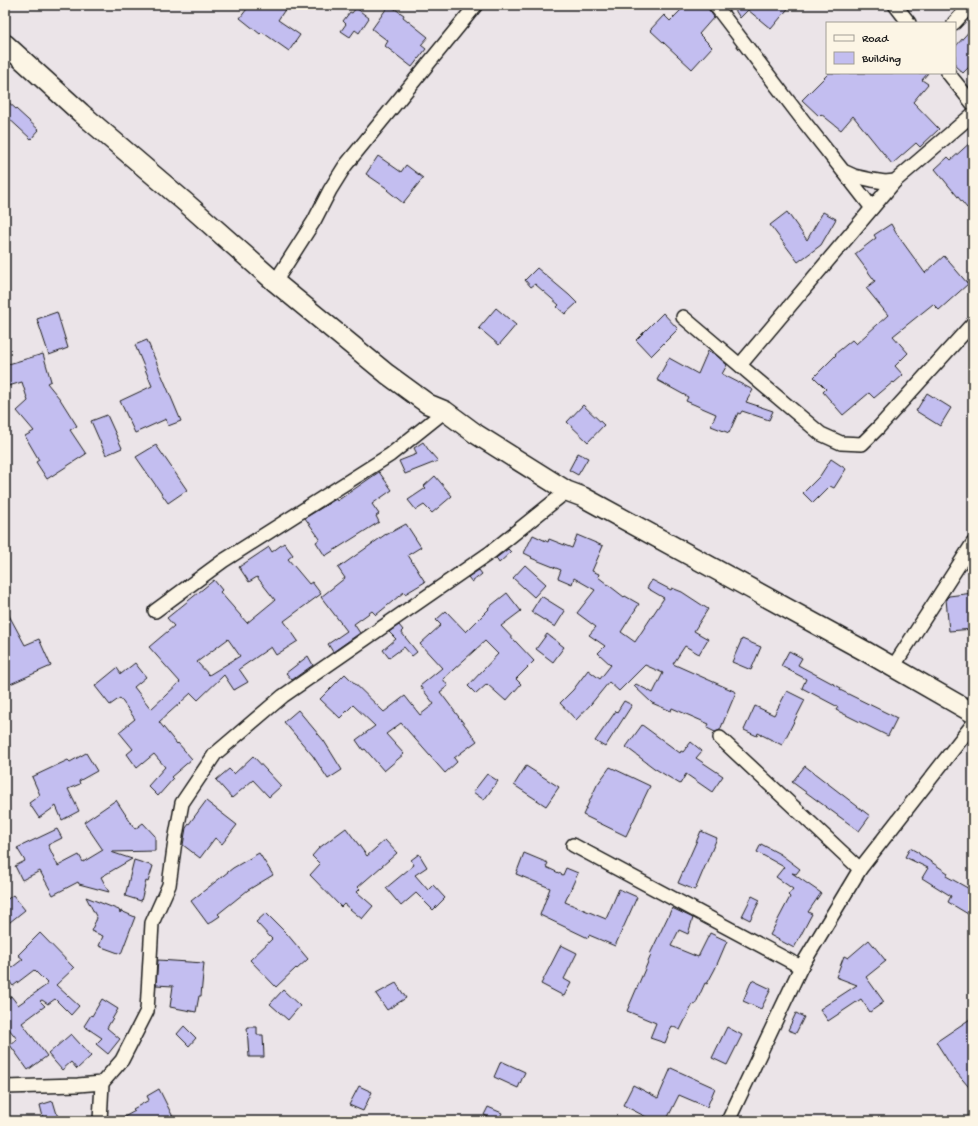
<svg xmlns="http://www.w3.org/2000/svg" width="978" height="1126" viewBox="0 0 978 1126" font-family="'Gochi Hand',sans-serif">
	<style>
		.building { fill: #c3bef0; stroke: #1c1c1c; fill-rule: evenodd }
		.lines { fill: none; stroke-linecap: round; stroke-linejoin: round }
		.street-casing { stroke: #1c1c1c; stroke-width: 16 }
		.secondary-casing { stroke: #1c1c1c; stroke-width: 22 }
		.street { stroke: #fcf5e5; stroke-width: 13 }
		.secondary { stroke: #fcf5e5; stroke-width: 19 }
	</style>
	<rect width="100%" height="100%" fill="#ebe4e8"/>
	<filter id="ink" filterUnits="userSpaceOnUse"><feTurbulence type="fractalNoise" baseFrequency=".025" numOctaves="2"/><feDisplacementMap in="SourceGraphic" scale="8" xChannelSelector="R" yChannelSelector="G"/><feConvolveMatrix kernelMatrix="1 2 1 2 8 2 1 2 1" color-interpolation-filters="sRGB"/></filter>
	<g filter="url(#ink)">
		<g class="building">
			<polygon points="250,5 288,5 278,20 300,35 289,51 262,32 260,34 240,18"/>
			<polygon points="389,5 404,15 403,17 428,37 421,45 426,49 412,67 385,46 388,41 372,29"/>
			<polygon points="686,5 707,5 709,10 714,17 699,34 712,47 692,69 650,30 664,15 670,21"/>
			<polygon points="732,5 791,5 771,29 748,10 740,18"/>
			<polygon points="356,8 369,18 359,33 355,30 350,37 341,31 346,24 343,21 350,12 352,13"/>
			<polygon points="973,27 973,63 963,73 955,66 955,47"/>
			<polygon points="829,73 928,73 922,80 928,84 913,102 939,129 920,147 916,143 892,164 853,116 841,130 821,114 819,116 802,100"/>
			<polygon points="5,99 39,130 31,139 5,115"/>
			<polygon points="973,140 973,203 967,208 935,169 948,157 951,160"/>
			<polygon points="378,156 401,172 406,165 423,178 403,203 387,190 388,189 366,174"/>
			<polygon points="787,212 807,240 823,212 836,219 821,245 798,262 770,225"/>
			<polygon points="891,224 896,233 925,273 944,256 968,284 939,310 933,304 893,336 908,353 895,366 903,375 894,383 893,382 874,398 869,393 843,415 823,392 826,389 814,377 836,355 835,354 852,340 856,344 888,315 866,288 875,281 855,254 876,238 874,235"/>
			<polygon points="537,268 569,295 577,303 565,314 557,307 559,305 535,284 531,287 525,280"/>
			<polygon points="496,308 516,325 499,345 479,328"/>
			<polygon points="57,312 68,348 49,355 37,319"/>
			<polygon points="663,313 678,329 651,356 636,340"/>
			<polygon points="147,340 181,421 168,426 166,419 135,433 120,401 152,386 135,345"/>
			<polygon points="708,351 715,354 727,365 722,374 753,390 746,402 773,411 769,420 742,411 740,414 738,413 729,433 711,426 716,414 686,401 688,397 657,380 669,358 698,374"/>
			<polygon points="43,354 51,381 47,383 60,399 77,426 70,430 86,454 47,479 36,462 39,460 25,436 34,431 17,411 28,401 22,382 5,387 5,365"/>
			<polygon points="927,393 951,408 940,426 916,411"/>
			<polygon points="583,405 604,425 588,442 567,422"/>
			<polygon points="107,415 122,448 106,455 91,421"/>
			<polygon points="423,442 430,452 438,461 405,474 399,461 417,454 414,448"/>
			<polygon points="156,445 187,490 168,503 136,457"/>
			<polygon points="578,453 588,458 578,475 569,470"/>
			<polygon points="831,459 846,469 834,488 830,486 813,503 803,493 820,476"/>
			<polygon points="379,472 392,490 372,504 379,514 376,516 379,522 325,556 316,542 320,539 305,518 336,499 337,501"/>
			<polygon points="435,476 452,496 432,513 424,505 416,510 408,500 426,488 424,486"/>
			<polygon points="406,524 421,547 408,555 425,582 405,594 404,592 376,615 372,611 354,624 360,633 333,652 328,644 347,631 321,597 345,578 338,568 386,534 386,535"/>
			<polygon points="533,535 548,542 549,539 572,548 577,535 603,546 592,571 599,574 598,577 624,597 625,596 639,604 621,632 635,642 664,598 647,588 652,580 671,590 672,588 682,592 708,609 694,631 708,639 699,654 685,646 673,664 736,692 720,730 715,732 707,728 709,724 672,708 671,711 652,703 634,686 636,684 653,693 663,673 645,665 619,691 609,682 591,704 576,720 560,703 573,690 588,670 600,679 611,665 598,653 605,646 589,635 596,627 577,613 595,590 574,578 572,584 558,578 561,570 531,558 532,557 524,553"/>
			<path d="M284,543L293,555L288,559L309,584L312,582L321,594L284,621L298,641L276,655L271,647L239,669L248,682L234,690L224,675L198,700L191,693L159,722L177,744L178,743L192,759L171,777L173,779L158,796L148,786L165,767L154,754L137,768L127,754L133,749L119,732L135,719L120,698L110,705L95,686L117,668L121,674L135,663L146,677L134,687L151,709L180,682L149,647L174,626L167,618L214,580L222,590L220,592L247,623L275,600L257,577L249,582L239,567L269,547L272,552ZM228,639L240,656L209,675L197,662Z"/>
			<polygon points="508,549 511,552 499,563 496,558"/>
			<polygon points="525,565 546,584 534,597 513,578"/>
			<polygon points="479,570 482,574 472,582 468,577"/>
			<polygon points="507,593 521,611 501,626 534,661 516,679 521,684 506,701 487,684 476,694 468,686 498,654 485,641 443,679 448,686 440,692 477,741 454,758 457,762 445,773 401,723 386,734 404,754 384,771 365,749 363,750 356,740 375,726 353,705 340,718 320,699 345,674 384,712 405,696 420,715 434,704 420,686 442,668 420,644 441,625 436,620 446,611 466,632 489,609 488,608"/>
			<polygon points="973,593 973,629 949,631 946,599 949,596"/>
			<polygon points="541,596 565,611 555,627 531,612"/>
			<polygon points="5,608 25,645 39,639 51,666 8,685 5,679"/>
			<polygon points="399,625 403,630 401,632 417,652 412,656 404,647 389,658 383,650 396,639 389,632"/>
			<polygon points="547,634 564,647 553,662 536,649"/>
			<polygon points="742,639 761,647 751,670 732,662"/>
			<polygon points="789,651 802,658 798,665 841,688 840,690 897,718 888,736 836,710 838,707 802,688 806,679 781,666"/>
			<polygon points="308,656 313,665 292,680 286,673"/>
			<polygon points="787,691 805,700 782,745 758,733 757,736 744,730 755,706 774,715"/>
			<polygon points="624,701 632,705 605,747 595,741 616,711 617,712"/>
			<polygon points="298,710 324,741 342,770 328,779 313,756 284,722"/>
			<polygon points="642,725 680,753 681,751 683,752 691,742 702,751 696,758 723,776 712,792 686,774 680,784 654,768 626,747"/>
			<polygon points="86,753 97,771 79,781 80,784 68,789 79,811 62,820 56,806 39,818 29,803 40,795 32,777 68,760 70,762"/>
			<polygon points="253,756 281,786 269,797 253,780 232,798 216,780 229,769 234,774"/>
			<polygon points="526,766 559,787 546,806 514,785"/>
			<polygon points="805,766 870,816 859,831 792,782"/>
			<polygon points="610,767 650,786 626,836 583,815 597,785"/>
			<polygon points="487,774 498,781 484,800 473,792"/>
			<polygon points="116,800 135,829 143,823 155,836 155,851 111,852 132,859 101,877 109,892 79,884 78,882 53,895 40,871 22,880 15,866 25,861 17,848 57,829 62,838 48,845 58,866 79,855 83,862 103,850 84,822"/>
			<polygon points="206,801 237,825 222,844 215,838 200,858 183,845 186,828"/>
			<polygon points="346,828 367,856 385,840 397,853 358,887 360,889 357,892 373,906 362,919 344,904 341,907 310,875 320,864 312,856 319,848"/>
			<polygon points="701,831 717,838 695,890 678,883"/>
			<polygon points="761,844 780,854 800,869 796,874 792,873 821,893 808,912 812,914 794,948 770,935 790,897 788,895 793,889 776,877 784,867 757,852"/>
			<polygon points="910,848 919,853 919,854 948,873 946,876 973,891 973,917 948,902 951,896 922,878 928,868 905,857"/>
			<polygon points="259,853 273,875 248,890 218,914 220,916 208,924 191,901 233,868"/>
			<polygon points="524,853 548,863 546,867 563,875 566,868 578,873 565,902 606,919 619,889 637,897 615,946 589,935 588,938 540,915 550,888 516,874"/>
			<polygon points="419,854 427,867 415,875 428,890 433,885 445,898 433,910 416,893 401,906 386,888 414,865 411,860"/>
			<polygon points="134,860 153,866 148,882 146,881 141,901 125,896"/>
			<polygon points="13,895 25,910 5,926 5,901"/>
			<polygon points="752,896 760,900 750,920 742,916"/>
			<polygon points="86,897 119,910 120,913 121,911 135,917 121,954 99,946 103,936 91,931 97,918"/>
			<polygon points="672,908 693,918 688,934 679,930 671,946 698,957 710,933 727,941 715,969 707,984 705,983 695,1005 693,1004 680,1030 672,1026 665,1043 650,1038 656,1023 627,1011 651,955 650,954"/>
			<polygon points="266,913 287,934 308,959 297,969 296,968 276,987 250,960 272,939 256,922"/>
			<polygon points="40,933 74,968 56,985 79,1006 71,1015 55,999 48,1004 42,1000 40,1001 45,1006 22,1023 47,1056 28,1070 10,1045 17,1039 5,1024 5,1001 11,996 18,1005 48,984 34,970 13,986 5,976 5,973 23,959 18,955"/>
			<polygon points="869,940 886,961 866,977 884,1002 870,1012 861,999 828,1021 820,1009 857,985 836,977 844,956 848,958"/>
			<polygon points="561,945 577,953 564,979 571,983 564,996 541,984"/>
			<polygon points="158,960 204,963 201,996 199,996 196,1012 170,1007 173,986 156,985"/>
			<polygon points="752,980 771,989 761,1009 743,1001"/>
			<polygon points="396,983 406,998 387,1010 376,994"/>
			<polygon points="283,990 300,1006 288,1020 270,1004"/>
			<polygon points="102,999 118,1009 107,1028 120,1039 108,1054 96,1044 102,1038 84,1026 91,1015 92,1016"/>
			<polygon points="796,1013 804,1017 796,1033 788,1030"/>
			<polygon points="973,1017 973,1092 952,1067 936,1042"/>
			<polygon points="184,1026 196,1038 189,1046 177,1034"/>
			<polygon points="247,1027 257,1027 257,1035 263,1035 264,1057 249,1057"/>
			<polygon points="727,1027 742,1035 727,1065 712,1058"/>
			<polygon points="71,1034 91,1056 77,1069 71,1062 62,1070 48,1054"/>
			<polygon points="501,1061 525,1072 518,1088 494,1077"/>
			<polygon points="671,1068 715,1088 707,1107 679,1095 666,1121 654,1121 623,1105 633,1085 658,1098"/>
			<polygon points="359,1086 372,1092 363,1111 349,1105"/>
			<polygon points="159,1089 175,1121 117,1121 135,1111 133,1109 149,1100 147,1096"/>
			<polygon points="53,1101 59,1121 44,1121 40,1105"/>
			<polygon points="488,1107 502,1113 498,1121 484,1115"/>
		</g>
		<g class="lines">
			<g class="street-casing">
				<g id="street">
					<polyline points="715,5 802,119 843,171 854,176 872,180 885,182 895,181 973,114"/>
					<polyline points="895,5 909,23"/>
					<polyline points="954,23 971,5"/>
					<polyline points="948,73 973,104"/>
					<polyline points="844,172 872,208"/>
					<polyline points="275,282 314,221 330,190 345,166 476,5"/>
					<polyline points="683,317 821,434 841,443 862,444 879,427 973,323"/>
					<polyline points="740,365 895,181"/>
					<polyline points="155,611 223,561 390,455 445,411"/>
					<polyline points="893,667 973,543"/>
					<polyline points="720,738 860,869"/>
					<polyline points="573,845 801,967"/>
					<polyline points="5,1087 78,1085 102,1083 122,1060 147,1011 152,923 169,885 175,841 182,803 215,754 283,696 491,552 567,491"/>
					<polyline points="100,1121 102,1083"/>
					<polyline points="728,1121 801,967 860,869 973,724"/>
				</g>
			</g>
			<g class="secondary-casing">
				<polyline id="secondary" points="5,44 81,113 185,202 275,282 387,374 428,404 445,411 476,434 567,491 583,497 865,651 973,713"/>
			</g>
			<use href="#street" class="street"/>
			<use href="#secondary" class="secondary"/>
		</g>
	</g>
	<rect width="978" height="1126" fill="none" stroke="#fcf5e5" stroke-width="20"/>
	<rect x="10" y="10" width="958" height="1106" fill="none" stroke="#1c1c1c" stroke-width="1.5" filter="url(#ink)"/>
	<rect x="826" y="22" width="130" height="52" fill="#fcf5e5" stroke="#a29e95"/>
	<rect x="834" y="35" width="20" height="6" fill="#fcf5e5" stroke="#a29e95"/>
	<text x="862" y="42" font-size="12" fill="#1c1c1c">Road</text>
	<rect x="834" y="52" width="20" height="12" fill="#c3bef0" stroke="#a29e95"/>
	<text x="862" y="62" font-size="12" fill="#1c1c1c">Building</text>
</svg>
